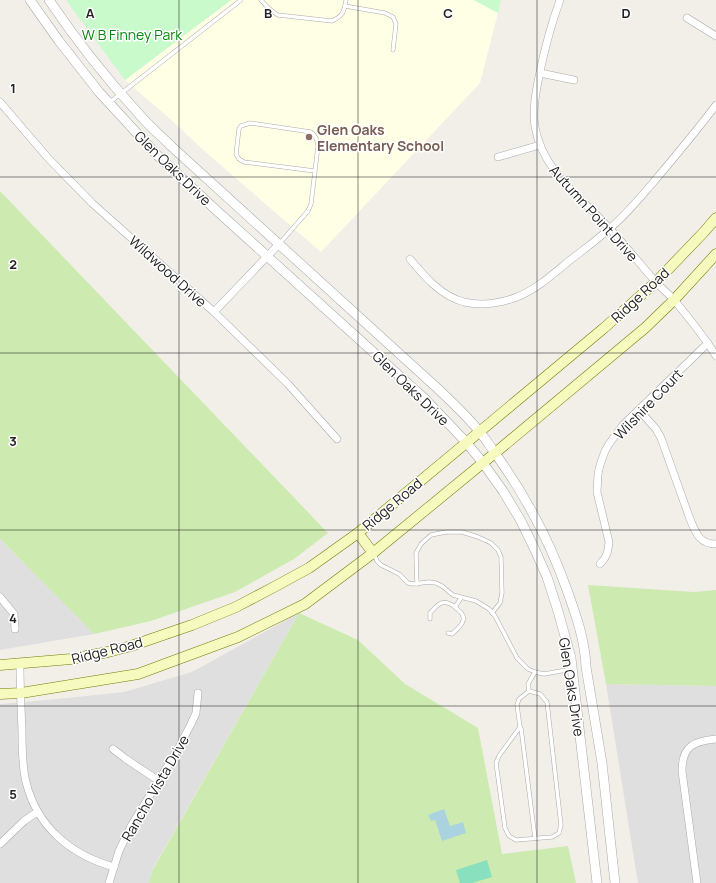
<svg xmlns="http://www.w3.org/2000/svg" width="716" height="883" viewBox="0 0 716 883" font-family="Manrope,sans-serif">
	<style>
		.residential { fill: #e0dfdf }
		.education { fill: #ffffe5 }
		.grass { fill: #cdebb0 }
		.park { fill: #c8facc }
		.pitch { fill: #88e0be }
		.water { fill: #aad3df }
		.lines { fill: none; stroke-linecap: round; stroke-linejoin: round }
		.service-casing { stroke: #a9a9a9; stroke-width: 4.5 }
		.minor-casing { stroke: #a9a9a9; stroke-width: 8 }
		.tertiary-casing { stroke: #a9a9a9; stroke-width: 10 }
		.secondary-casing { stroke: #707d05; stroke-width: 11 }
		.service { stroke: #fff; stroke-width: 3.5 }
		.minor { stroke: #fff; stroke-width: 7 }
		.tertiary { stroke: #fff; stroke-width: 9 }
		.secondary { stroke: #f7fabf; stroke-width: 10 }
		.grid { fill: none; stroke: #222; stroke-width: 1; stroke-opacity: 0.55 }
		.education-dot { fill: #8d6e63; stroke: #fff; stroke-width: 1.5 }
		.labels { text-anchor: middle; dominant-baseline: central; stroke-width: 3; stroke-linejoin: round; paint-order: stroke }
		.park-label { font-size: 14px; fill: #0c8416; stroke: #fff }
		.education-label { font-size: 14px; font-weight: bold; fill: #785e54; stroke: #fff; text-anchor: start }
		.street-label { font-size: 14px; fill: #222; stroke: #fff }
		.grid-label { font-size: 13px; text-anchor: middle; font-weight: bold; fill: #222; stroke: #fff; stroke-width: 3; stroke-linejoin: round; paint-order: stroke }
	</style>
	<rect width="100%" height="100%" fill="#f2efe9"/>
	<g class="residential">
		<polygon points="0,539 94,634 0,650"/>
		<polygon points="299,613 152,870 149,883 0,883 0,704 58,699 124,692 192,672"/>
		<polygon points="606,684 716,686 716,883 638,883"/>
	</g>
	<polygon class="education" points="231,0 474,0 498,13 480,83 321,252 209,155 169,118 125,80"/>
	<g class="grass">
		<polygon points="0,191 328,533 294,559 235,592 151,621 94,634 0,539"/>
		<polygon points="588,585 694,592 716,590 716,686 606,684"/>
		<polygon points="299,613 358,640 405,684 478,728 502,854 568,846 576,883 149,883 152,871"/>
	</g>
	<g class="park">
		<polygon points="66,0 231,0 125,80"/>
		<polygon points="474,0 501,0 498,13"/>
	</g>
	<polygon class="pitch" points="487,860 492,877 472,883 460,883 456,870"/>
	<polygon class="water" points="444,809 450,826 463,822 466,833 442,841 435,820 431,821 428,815"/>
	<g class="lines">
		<g class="service-casing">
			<g id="service">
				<path d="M261,0C266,6 271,11 278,15L332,21C343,16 344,12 346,0"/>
				<polyline points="345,6 385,13 393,17 396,24 393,50"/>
				<polyline points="110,102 241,0"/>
				<path d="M280,243L308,211L311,204L318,146C317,140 316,136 311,132L250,123L241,126L239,129L236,154L239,159L244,162L315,171"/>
				<polyline points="374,554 377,561 381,565 399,574 408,583 413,584 429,582 436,583 442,586 453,595 476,601 489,609 495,616 517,658 528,669 535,672 544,674 572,669"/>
				<polyline points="417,584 416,553 421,544 431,535 446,532 462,532 478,537 491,543 498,550 501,557 502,593 500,603 492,613"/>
				<path d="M430,619V613C438,604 443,598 455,607L461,598"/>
				<path d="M448,633L452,634C457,629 467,622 462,614C461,612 457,609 455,607"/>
				<polyline points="529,691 519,699 517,705 520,727 499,756 496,763 505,828 509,836 516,840 552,837 559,833 561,825 547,702 540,694 529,691 528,684 535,672"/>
				<polyline points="521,728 535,838"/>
			</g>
		</g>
		<g class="minor-casing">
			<g id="minor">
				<path d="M560,0C552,22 546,44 541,67C537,86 532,108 535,127C543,172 581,197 609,228C625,245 639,263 655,281C661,288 668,293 674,300C689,318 704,336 716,356"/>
				<polyline points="687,18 716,36"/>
				<polyline points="540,73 574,80"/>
				<polyline points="0,102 48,158 92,203 214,312 288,384 337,439"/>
				<polyline points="498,157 540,145"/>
				<path d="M410,259C425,277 441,296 464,302C481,306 501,303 517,297C537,289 553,274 569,261C583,250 597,240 609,229C625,216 638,200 651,185C673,159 695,133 716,105"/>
				<polyline points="214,312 279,244"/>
				<path d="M639,410L656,429L661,438L690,519C696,533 699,544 716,544"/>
				<path d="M600,564C607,557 608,552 609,542L597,492L598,474L600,465L605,451L609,444L623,425L708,343"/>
				<polyline points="0,597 14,614 15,629"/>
				<path d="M20,664C20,686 21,708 22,731C22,748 22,766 26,782C37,827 71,855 114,867"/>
				<polyline points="113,749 126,759 159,781"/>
				<polyline points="0,844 24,821 37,812"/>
				<polyline points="109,883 119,851 131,826 178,749 191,724 196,713 198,693"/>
				<path d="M697,883L682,771C682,746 694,741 716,739"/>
			</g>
		</g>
		<g class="tertiary-casing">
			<g id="tertiary">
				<polyline points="30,0 59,41 99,92 157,155 216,210 424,398 466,442 483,463 503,491 521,521 535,550 547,577 558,611 571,658 597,883"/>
				<path d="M49,0C76,40 106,78 138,113C148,125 160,135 171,146L436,387C451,401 466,415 479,431C485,438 491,447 497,456C527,498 550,542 567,590C576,615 585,640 586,667L602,763L615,883"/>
			</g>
		</g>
		<g class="secondary-casing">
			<g id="secondary">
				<polyline points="358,533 373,553"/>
				<polyline points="0,665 71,659 108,652 131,646 192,625 236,607 274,587 309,568 358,533 604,328 656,282 703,233 716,218"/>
				<polyline points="0,694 21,693 138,674 238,637 305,604 373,553 495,453 645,328 674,300 716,254"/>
			</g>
		</g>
		<use href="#service" class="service"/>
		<use href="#minor" class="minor"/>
		<use href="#tertiary" class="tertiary"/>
		<use href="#secondary" class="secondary"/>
	</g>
	<path class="grid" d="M179,0V883M358,0V883M537,0V883M0,177H716M0,353H716M0,530H716M0,706H716"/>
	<circle class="education-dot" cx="309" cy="137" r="4"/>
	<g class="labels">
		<g class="park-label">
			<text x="132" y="34">W B Finney Park</text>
		</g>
		<g class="education-label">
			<text x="317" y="129">Glen Oaks<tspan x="317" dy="16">Elementary School</tspan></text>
		</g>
		<g class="street-label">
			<text transform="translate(173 168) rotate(44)">Glen Oaks Drive</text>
			<text transform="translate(594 213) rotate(48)">Autumn Point Drive</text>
			<text transform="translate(168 271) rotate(42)">Wildwood Drive</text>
			<text transform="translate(640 295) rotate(-43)">Ridge Road</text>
			<text transform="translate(411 388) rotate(44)">Glen Oaks Drive</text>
			<text transform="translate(648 404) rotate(-46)">Wilshire Court</text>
			<text transform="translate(392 504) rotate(-40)">Ridge Road</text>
			<text transform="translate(107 650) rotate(-14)">Ridge Road</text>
			<text transform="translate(572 687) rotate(81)">Glen Oaks Drive</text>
			<text transform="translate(155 788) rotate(-60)">Rancho Vista Drive</text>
		</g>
	</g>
	<g class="grid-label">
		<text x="90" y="18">A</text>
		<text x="268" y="18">B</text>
		<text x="448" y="18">C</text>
		<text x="626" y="18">D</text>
		<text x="13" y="93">1</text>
		<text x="13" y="269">2</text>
		<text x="13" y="446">3</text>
		<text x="13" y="623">4</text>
		<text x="13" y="799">5</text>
	</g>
</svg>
